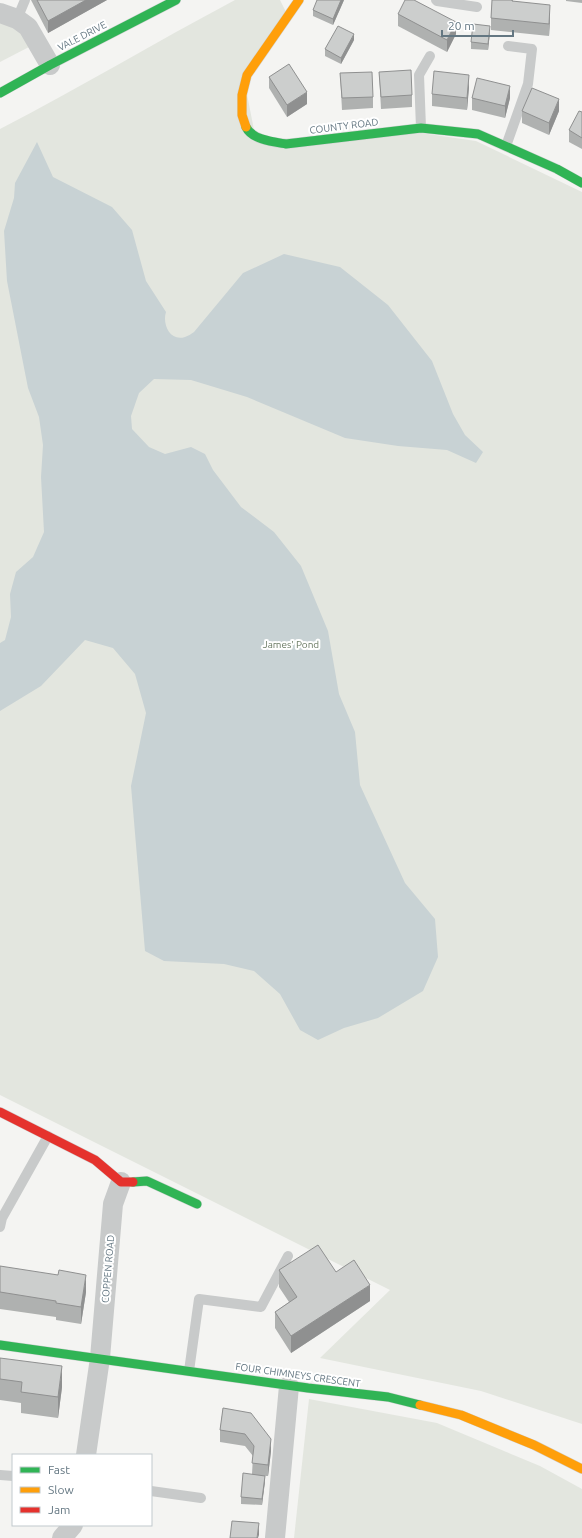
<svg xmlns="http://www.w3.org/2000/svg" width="582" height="1538" viewBox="0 0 582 1538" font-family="Ubuntu,sans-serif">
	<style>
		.green { fill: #e3e6df }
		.water { fill: #c8d2d4 }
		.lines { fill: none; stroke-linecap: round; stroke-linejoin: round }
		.fast-casing { stroke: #d1d2d3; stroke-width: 10 }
		.slow-casing { stroke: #d1d2d3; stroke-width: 10 }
		.jam-casing { stroke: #d1d2d3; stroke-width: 10 }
		.lane { stroke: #c8caca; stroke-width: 10 }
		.street { stroke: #c8caca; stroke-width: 20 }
		.fast { stroke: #30b455; stroke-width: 9 }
		.slow { stroke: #ff9f0a; stroke-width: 9 }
		.jam { stroke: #e5322d; stroke-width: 9 }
		.wall { fill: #afb1b0 }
		.shaded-wall { fill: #8f9090 }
		.building { fill: #cccecd; stroke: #8f9090 }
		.labels { text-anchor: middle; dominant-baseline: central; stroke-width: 4; stroke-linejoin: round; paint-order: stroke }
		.street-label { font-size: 10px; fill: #647782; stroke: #fff }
		.park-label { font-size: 10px; fill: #697962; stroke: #fff }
	</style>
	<rect width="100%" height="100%" fill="#f4f4f2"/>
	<g class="green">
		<path d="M235,0H280L286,12L243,74L256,140L421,133L476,141L582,192V1424L481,1391L320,1358L390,1290L0,1095V129C79,88 156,42 235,0Z"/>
		<polygon points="0,22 19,29 29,47 0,62"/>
		<polygon points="309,1399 437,1423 540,1466 582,1489 582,1538 294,1538"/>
	</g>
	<path class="water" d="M37,142L53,177L112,207L132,230L146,281L166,312C162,324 170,342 185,337C188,336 191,334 194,332L243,273L284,254L340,267L388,305L432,361L453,414L465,435L483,452L476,463L447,450L398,446L345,438L247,397L191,380L154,379L139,393L131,416L132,429L149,447L165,454L191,447L205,454L213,470L241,507L274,532L301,566L328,631L339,694L355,732L360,785L405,883L435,919L438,957L423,991L378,1018L344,1028L318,1040L300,1030L280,994L254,971L224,964L164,961L145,951L131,786L146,713L135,674L113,648L85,640L41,686L0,711V643L5,640L11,617L10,594L16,572L33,557L44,532L41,477L43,445L39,417L28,388L7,281L4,231L14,198L15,183Z"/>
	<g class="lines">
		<g class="fast-casing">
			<g id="fast">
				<polyline points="0,93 50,65 176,0"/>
				<path d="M246,127C252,140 274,142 286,144L421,128L478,134L557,169L582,183"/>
				<polyline points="133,1182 147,1181 197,1204"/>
				<polyline points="0,1345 308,1388 388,1397 420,1405"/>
			</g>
		</g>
		<g class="slow-casing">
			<g id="slow">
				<polyline points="246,127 242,115 242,95 247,75 299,0"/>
				<polyline points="420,1405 461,1415 534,1445 582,1469"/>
			</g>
		</g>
		<g class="jam-casing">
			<polyline id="jam" points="0,1112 95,1160 121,1182 133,1182"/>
		</g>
		<g class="lane">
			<polyline points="436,0 437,1 477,7"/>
			<polyline points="17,19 25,0"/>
			<polyline points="421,128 419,75 430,56"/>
			<polyline points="506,146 528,84 532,49 508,46"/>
			<polyline points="0,1227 2,1218 48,1136"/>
			<polyline points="189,1371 199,1299 261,1307 288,1256"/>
			<polyline points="0,1475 13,1476"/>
			<polyline points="151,1491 201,1498"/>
		</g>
		<g class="street">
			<polyline points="0,13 17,19 28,27 50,65"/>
			<polyline points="86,1455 100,1358 113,1204 121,1182"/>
			<polyline points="62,1538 73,1525"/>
			<polyline points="275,1538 289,1386"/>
		</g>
		<use href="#fast" class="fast"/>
		<use href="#slow" class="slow"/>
		<use href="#jam" class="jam"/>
	</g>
	<g class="wall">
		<polygon points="31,0 107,0 48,33"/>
		<polygon points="344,0 333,25 313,16 313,10"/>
		<polygon points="492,0 513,0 513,1 550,17 549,36 491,30 491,18"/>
		<polygon points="566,0 582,0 582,3 566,1"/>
		<polygon points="398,14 456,34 447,52 398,26"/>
		<polygon points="490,32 488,50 471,49 471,42"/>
		<polygon points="354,40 341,64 325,56 325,49"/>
		<polygon points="379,72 412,95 412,107 381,109"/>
		<polygon points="340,73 373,97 373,108 342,110"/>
		<polygon points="269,77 307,104 287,117 269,88"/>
		<polygon points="469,87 467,110 432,106 432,94"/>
		<polygon points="472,98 510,98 505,118 472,110"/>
		<polygon points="522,111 559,111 549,135 522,123"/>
		<polygon points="582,112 582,149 569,142 569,130"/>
		<polygon points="0,1266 86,1292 81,1324 56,1320 56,1317 0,1309"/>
		<polygon points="279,1270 336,1272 370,1301 291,1353 275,1328 275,1312 289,1302 279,1287"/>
		<polygon points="0,1358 62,1387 58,1418 21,1413 21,1403 0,1400"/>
		<polygon points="223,1408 271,1451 268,1476 265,1476 262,1505 241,1504 241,1497 252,1474 253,1456 245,1446 220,1442 220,1430"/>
	</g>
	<g class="shaded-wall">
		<polygon points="86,0 107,0 48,33 48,21"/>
		<polygon points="341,0 344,0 333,25 333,19"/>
		<polygon points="550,5 550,17 549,36 549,24"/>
		<polygon points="456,22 456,34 447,52 447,40"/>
		<polygon points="490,26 490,32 488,50 488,44"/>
		<polygon points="354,34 354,40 341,64 341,58"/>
		<polygon points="469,75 469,87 467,110 467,98"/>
		<polygon points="510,86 510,98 505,118 505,106"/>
		<polygon points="307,92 307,104 287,117 287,105"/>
		<polygon points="559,99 559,111 549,135 549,123"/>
		<polygon points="86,1275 86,1292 81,1324 81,1307"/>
		<polygon points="370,1285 370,1301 291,1353 291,1336"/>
		<polygon points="62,1366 62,1387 58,1418 58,1397"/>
		<polygon points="271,1439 271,1451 268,1476 268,1465"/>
		<polygon points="265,1476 265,1482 262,1505 262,1499"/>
		<polygon points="259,1523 259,1535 258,1538 257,1538"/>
	</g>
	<g class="building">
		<polygon points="37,0 86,0 48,21"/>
		<polygon points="317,0 341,0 333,19 313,10"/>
		<polygon points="405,0 414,0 456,22 447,40 398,14"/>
		<polygon points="492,0 512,0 512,1 550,5 549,24 491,18"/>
		<polygon points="473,24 490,26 488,44 471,42"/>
		<polygon points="338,26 354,34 341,58 325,49"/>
		<polygon points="289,64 307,92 287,105 269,77"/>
		<polygon points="411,70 412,95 381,97 379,72"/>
		<polygon points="434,71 469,75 467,98 432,94"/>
		<polygon points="372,72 373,97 342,98 340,73"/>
		<polygon points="477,78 510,86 505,106 472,98"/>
		<polygon points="532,88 559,99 549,123 522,111"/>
		<polygon points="579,111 582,112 582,138 569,130"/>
		<polygon points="318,1245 336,1272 354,1260 370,1285 291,1336 275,1312 297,1297 279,1270"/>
		<polygon points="0,1266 58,1275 59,1270 86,1275 81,1307 56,1303 56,1301 0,1292"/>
		<polygon points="0,1358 62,1366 58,1397 21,1392 22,1382 0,1379"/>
		<polygon points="223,1408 251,1413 271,1439 268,1465 252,1463 254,1446 245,1434 220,1430"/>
		<polygon points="243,1473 265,1476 262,1499 241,1497"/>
		<polygon points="232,1521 259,1523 257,1538 230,1538"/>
	</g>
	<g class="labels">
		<g class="street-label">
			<text transform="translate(82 36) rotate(-27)">VALE DRIVE</text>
			<text transform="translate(344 126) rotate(-7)">COUNTY ROAD</text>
			<text transform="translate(108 1269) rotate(-85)">COPPEN ROAD</text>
			<text transform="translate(298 1375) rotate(8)">FOUR CHIMNEYS CRESCENT</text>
		</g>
		<g class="park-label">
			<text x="291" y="644">James' Pond</text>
		</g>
	</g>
	<rect x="12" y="1454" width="140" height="72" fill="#ffffff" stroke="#c1c9cd"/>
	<rect x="20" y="1467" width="20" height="6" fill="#30b455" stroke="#c1c9cd"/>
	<text x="48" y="1474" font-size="12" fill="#647782">Fast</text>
	<rect x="20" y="1487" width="20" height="6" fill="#ff9f0a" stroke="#c1c9cd"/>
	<text x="48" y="1494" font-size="12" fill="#647782">Slow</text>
	<rect x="20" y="1507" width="20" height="6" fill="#e5322d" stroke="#c1c9cd"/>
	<text x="48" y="1514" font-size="12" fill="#647782">Jam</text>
	<path d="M442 30v6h71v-6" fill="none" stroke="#647782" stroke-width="2"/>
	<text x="448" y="30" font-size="12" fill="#647782" stroke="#ffffff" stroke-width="3" paint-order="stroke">20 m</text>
</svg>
